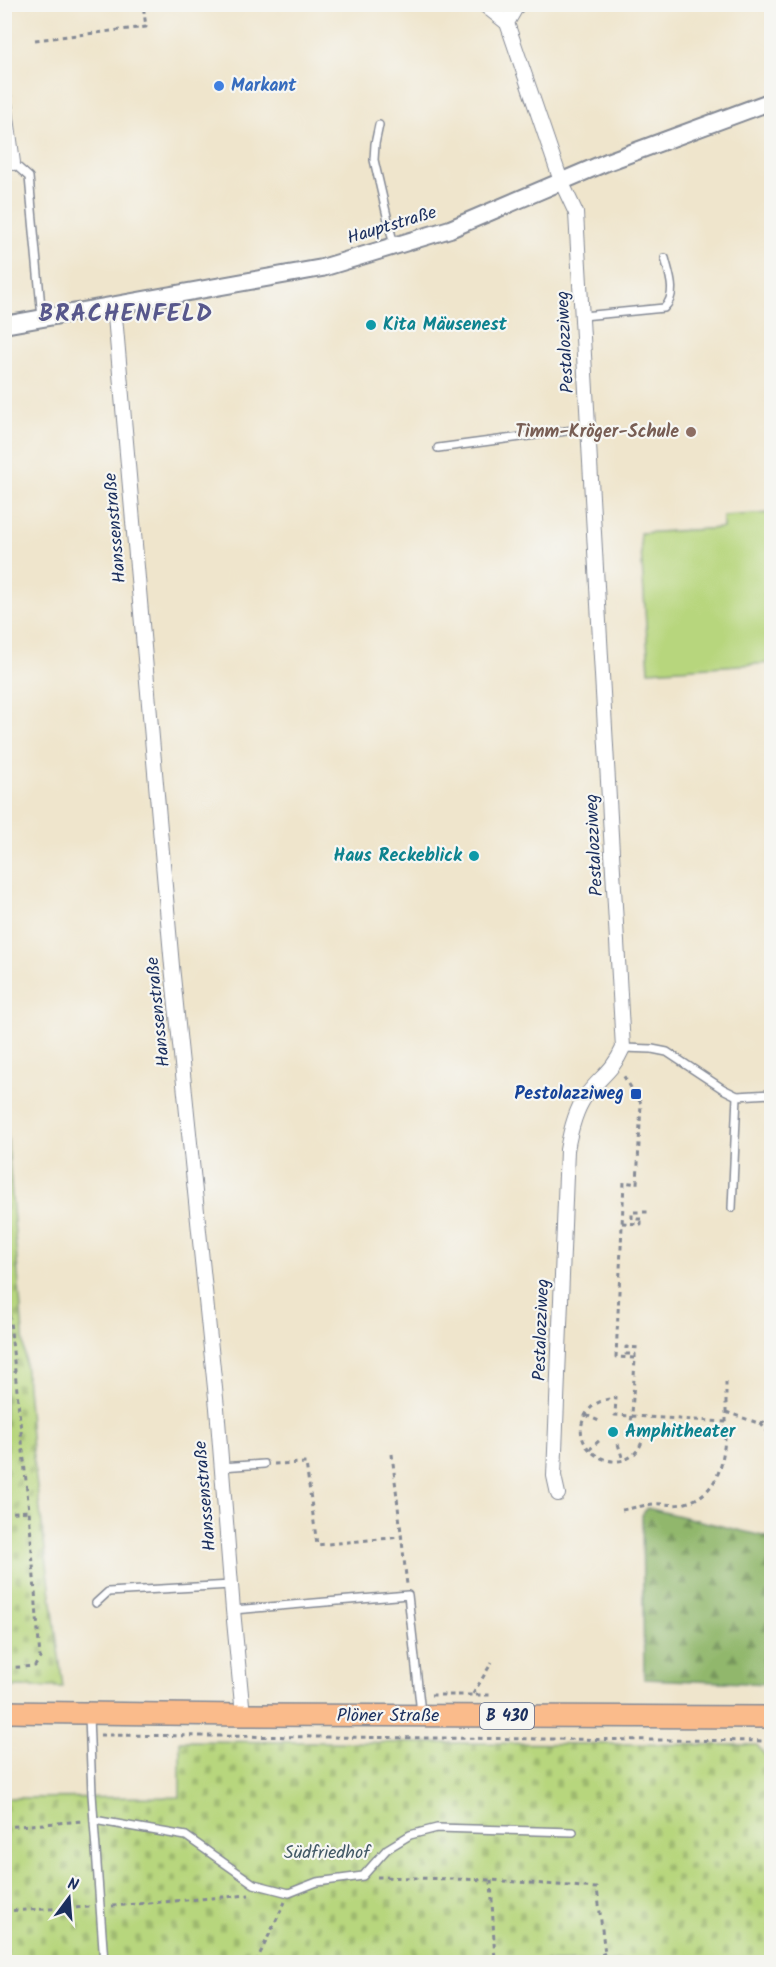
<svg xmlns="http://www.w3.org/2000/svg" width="776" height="1967" viewBox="0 0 776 1967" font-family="Kalam,sans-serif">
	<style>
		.forest { fill: url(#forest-firs); stroke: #567365; stroke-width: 1.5 }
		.cemetery { fill: url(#cemetery-stones); stroke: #69826e; stroke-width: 1.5 }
		.pitch { fill: #b7d67d; stroke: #69826e; stroke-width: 1.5 }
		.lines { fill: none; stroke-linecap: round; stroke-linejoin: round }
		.service-casing { stroke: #858a95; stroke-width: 10 }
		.minor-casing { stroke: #858a95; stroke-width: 16 }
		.tertiary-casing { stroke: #858a95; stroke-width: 20 }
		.primary-casing { stroke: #858a95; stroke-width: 24 }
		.path { stroke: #858a95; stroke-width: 3; stroke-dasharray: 4.5 4.5; stroke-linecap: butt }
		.service { stroke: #fff; stroke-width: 7 }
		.minor { stroke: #fff; stroke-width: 14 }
		.tertiary { stroke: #fff; stroke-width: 16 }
		.primary { stroke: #fabb8b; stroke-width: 21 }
		.shop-dot { fill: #3f7fe0; stroke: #f6f6f2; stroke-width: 2 }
		.culture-dot { fill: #0f9aa8; stroke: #f6f6f2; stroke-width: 2 }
		.education-dot { fill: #8d6e63; stroke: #f6f6f2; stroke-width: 2 }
		.transit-dot { fill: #1a4fb4; stroke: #f6f6f2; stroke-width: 2 }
		.labels { text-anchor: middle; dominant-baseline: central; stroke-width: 4.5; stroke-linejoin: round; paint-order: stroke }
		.shield { fill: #f6f6f2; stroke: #5d6b8a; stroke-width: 1.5 }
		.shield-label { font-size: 16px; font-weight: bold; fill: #1b2f5e }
		.shop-label { font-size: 18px; font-weight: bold; fill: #366cbe; stroke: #f6f6f2; text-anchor: start }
		.street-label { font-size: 18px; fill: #1b2f5e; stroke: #f6f6f2 }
		.culture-label { font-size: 18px; font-weight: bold; fill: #0d838f; stroke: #f6f6f2; text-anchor: start }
		.education-label { font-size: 18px; font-weight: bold; fill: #785e54; stroke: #f6f6f2; text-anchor: end }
		.transit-label { font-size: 18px; font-weight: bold; fill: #164399; stroke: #f6f6f2; text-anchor: end }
		.park-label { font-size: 18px; fill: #425966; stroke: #f6f6f2 }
		.district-label { font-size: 24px; font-weight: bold; letter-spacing: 1.5px; fill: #58588c; stroke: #f6f6f2 }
	</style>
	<defs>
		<pattern id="forest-firs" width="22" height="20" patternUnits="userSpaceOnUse" patternTransform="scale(1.5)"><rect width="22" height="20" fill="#91b76c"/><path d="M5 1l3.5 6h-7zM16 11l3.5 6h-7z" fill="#76955c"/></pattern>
		<pattern id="cemetery-stones" width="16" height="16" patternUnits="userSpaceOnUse" patternTransform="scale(1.5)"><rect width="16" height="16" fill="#b7d67d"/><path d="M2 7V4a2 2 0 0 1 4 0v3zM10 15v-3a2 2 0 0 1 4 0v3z" fill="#9db86e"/></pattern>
	</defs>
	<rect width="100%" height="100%" fill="#f6f6f2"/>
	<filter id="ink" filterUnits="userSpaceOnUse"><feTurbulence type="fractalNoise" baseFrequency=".0167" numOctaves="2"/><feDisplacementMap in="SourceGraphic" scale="12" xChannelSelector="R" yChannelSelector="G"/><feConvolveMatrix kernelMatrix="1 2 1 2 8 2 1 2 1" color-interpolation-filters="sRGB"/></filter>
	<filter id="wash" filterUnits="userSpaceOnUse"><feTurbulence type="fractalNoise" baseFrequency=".008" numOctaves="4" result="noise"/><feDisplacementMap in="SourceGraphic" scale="24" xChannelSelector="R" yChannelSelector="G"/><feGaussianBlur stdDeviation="1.35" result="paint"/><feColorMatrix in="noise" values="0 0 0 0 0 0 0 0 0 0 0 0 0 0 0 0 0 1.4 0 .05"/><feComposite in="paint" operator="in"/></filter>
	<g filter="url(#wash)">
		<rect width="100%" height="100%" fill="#efe5cc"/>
		<polygon class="forest" points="647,1508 771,1538 771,1684 644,1679 642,1515"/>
		<g class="cemetery">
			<polygon points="4,1095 32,1449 63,1687 5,1687"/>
			<polygon points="180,1741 757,1745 771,1763 771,1962 5,1962 4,1798 180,1797"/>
		</g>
		<polygon class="pitch" points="771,513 771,663 649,671 640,533 723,528 723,516"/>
	</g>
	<g filter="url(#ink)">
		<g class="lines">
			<g class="service-casing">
				<g id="service">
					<polyline points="379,125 375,144 374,160 394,246"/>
					<polyline points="13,163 29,177 42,318"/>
					<path d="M583,316L664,308C678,295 669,274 665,258"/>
					<polyline points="438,448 589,428"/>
					<polyline points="623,1048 652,1049 667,1052 723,1089 737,1096 772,1094"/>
					<polyline points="732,1208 737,1096"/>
					<polyline points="222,1467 264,1464"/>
					<polyline points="96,1603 108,1592 231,1585"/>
					<polyline points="233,1610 408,1595 421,1713"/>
					<polyline points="89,1716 92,1794 104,1962"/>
					<polyline points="94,1820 186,1836 254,1884 289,1893 317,1882 363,1876 387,1849 410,1835 437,1828 573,1832"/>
				</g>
			</g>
			<g class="minor-casing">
				<g id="minor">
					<polyline points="483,4 507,23"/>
					<path d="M518,4L507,23L561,181L576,213L623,1048C612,1073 599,1077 585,1097C575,1111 570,1133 567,1150L554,1476L558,1494"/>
					<polyline points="4,95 13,163"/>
					<polyline points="114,305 172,966 217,1408 233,1610 243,1715"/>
				</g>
			</g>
			<g class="tertiary-casing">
				<polyline id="tertiary" points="4,325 322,268 450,229 607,162 772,101"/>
			</g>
			<g class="primary-casing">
				<polyline id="primary" points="4,1712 243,1715 772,1717"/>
			</g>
			<g class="path">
				<polyline points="35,40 146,27 143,4"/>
				<polyline points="641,1219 632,1219 632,1212 648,1212"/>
				<polyline points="622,1223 641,1224 641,1219"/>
				<polyline points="4,1261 29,1511 40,1658 35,1666 4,1668"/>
				<polyline points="635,1358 635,1354 626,1354 626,1347 642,1348"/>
				<polyline points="726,1382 726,1422"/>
				<polyline points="726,1412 761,1424 772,1437"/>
				<polyline points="586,1415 601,1422"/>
				<polyline points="761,1424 772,1417"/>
				<path d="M645,1431H629L632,1416L615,1415L616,1398C605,1399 595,1402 588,1411C558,1453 638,1490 645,1429"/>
				<polyline points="618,1444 623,1460"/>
				<polyline points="589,1450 601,1439"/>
				<polyline points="392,1454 407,1585"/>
				<polyline points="274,1464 306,1463 317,1545 401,1537"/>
				<path d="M622,1510C633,1508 644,1505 654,1504C663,1503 673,1506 682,1504C723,1494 724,1456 726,1422L632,1416L635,1358L616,1357L624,1182L637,1184L641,1103L623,1075"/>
				<polyline points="4,1513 29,1511"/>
				<polyline points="473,1694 492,1662"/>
				<polyline points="431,1695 494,1695"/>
				<polyline points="768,1734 772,1744"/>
				<polyline points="100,1735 772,1741"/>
				<polyline points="4,1827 83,1821"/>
				<polyline points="377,1877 491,1880 597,1888 606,1962"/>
				<polyline points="491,1880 495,1962"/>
				<polyline points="112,1906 249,1895"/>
				<polyline points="4,1911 90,1907"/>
				<polyline points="256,1962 285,1902"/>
				<polyline points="585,1962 605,1953"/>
			</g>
			<use href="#service" class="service"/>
			<use href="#minor" class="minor"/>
			<use href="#tertiary" class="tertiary"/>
			<use href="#primary" class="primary"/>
		</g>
	</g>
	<circle class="shop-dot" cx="219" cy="86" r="6"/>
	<g class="culture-dot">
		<circle cx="371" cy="325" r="6"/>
		<circle cx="474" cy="856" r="6"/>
		<circle cx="613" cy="1432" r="6"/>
	</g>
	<circle class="education-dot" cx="691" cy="432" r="6"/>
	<rect class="transit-dot" x="630" y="1088" width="12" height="12" rx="3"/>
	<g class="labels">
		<rect class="shield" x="480" y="1703" width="54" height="26" rx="4.5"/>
		<g class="shield-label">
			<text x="507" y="1716">B 430</text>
		</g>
		<g class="shop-label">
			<text x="231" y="86">Markant</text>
		</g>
		<g class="street-label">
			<text transform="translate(392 226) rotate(-17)">Hauptstraße</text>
			<text transform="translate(566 342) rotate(-93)">Pestalozziweg</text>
			<text transform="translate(116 528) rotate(-95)">Hanssenstraße</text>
			<text transform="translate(595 845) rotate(-93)">Pestalozziweg</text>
			<text transform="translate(159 1012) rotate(-96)">Hanssenstraße</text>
			<text transform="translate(542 1330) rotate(-88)">Pestalozziweg</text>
			<text transform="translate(206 1496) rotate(-95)">Hanssenstraße</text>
			<text x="388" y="1716">Plöner Straße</text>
		</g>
		<g class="culture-label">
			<text x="383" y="325">Kita Mäusenest</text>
			<text x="462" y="856" text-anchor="end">Haus Reckeblick</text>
			<text x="625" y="1432">Amphitheater</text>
		</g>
		<g class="education-label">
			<text x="679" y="432">Timm-Kröger-Schule</text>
		</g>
		<g class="transit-label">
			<text x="624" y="1094">Pestolazziweg</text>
		</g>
		<g class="park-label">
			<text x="327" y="1853">Südfriedhof</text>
		</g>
		<g class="district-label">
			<text x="126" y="314">BRACHENFELD</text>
		</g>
	</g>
	<rect width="776" height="1967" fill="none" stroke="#f6f6f2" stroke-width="24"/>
	<g transform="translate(69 1898) rotate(16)" stroke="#f6f6f2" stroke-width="4.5" paint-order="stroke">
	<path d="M0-4.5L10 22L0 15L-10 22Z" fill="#1b2f5e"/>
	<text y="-9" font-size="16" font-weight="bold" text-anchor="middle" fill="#1b2f5e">N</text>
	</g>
</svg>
